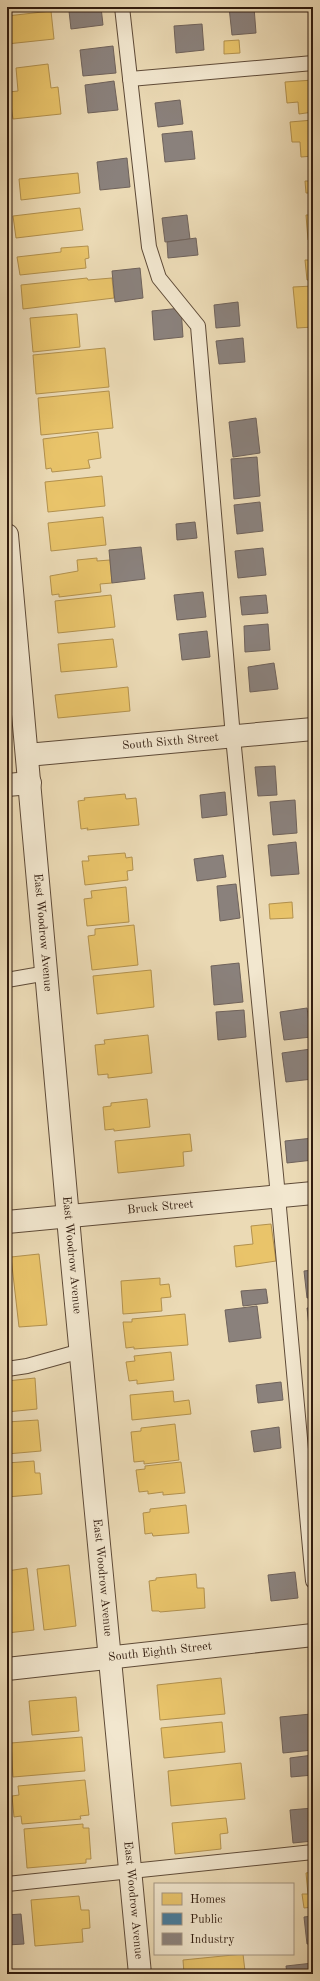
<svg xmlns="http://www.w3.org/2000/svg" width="320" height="1981" viewBox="0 0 320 1981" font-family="'Old Standard TT',serif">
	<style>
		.homes { fill: #e9c46a; stroke: #b2914e }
		.public { fill: #457b9d; stroke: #3f5e72 }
		.industry { fill: #8a817c; stroke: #6f625b }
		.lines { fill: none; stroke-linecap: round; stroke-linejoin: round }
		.lane-casing { stroke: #5f4b38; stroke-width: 16 }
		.street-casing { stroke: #5f4b38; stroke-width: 24 }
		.lane { stroke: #f2e7cf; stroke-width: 14 }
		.street { stroke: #f2e7cf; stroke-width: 22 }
		.labels { text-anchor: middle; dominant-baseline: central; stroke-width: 4; stroke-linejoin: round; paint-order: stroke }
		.street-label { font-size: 12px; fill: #301b0e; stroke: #f2e7cf }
	</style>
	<rect width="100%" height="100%" fill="#ebdab5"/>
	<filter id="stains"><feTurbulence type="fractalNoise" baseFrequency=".005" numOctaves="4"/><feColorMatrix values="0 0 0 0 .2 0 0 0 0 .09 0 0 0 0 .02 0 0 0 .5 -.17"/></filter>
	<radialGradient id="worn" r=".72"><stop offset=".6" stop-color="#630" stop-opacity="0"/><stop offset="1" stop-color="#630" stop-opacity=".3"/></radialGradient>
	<g class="homes">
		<polygon points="7,7 39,7 7,11"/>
		<polygon points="51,11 54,39 7,44 7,16"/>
		<polygon points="239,40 240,53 224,54 224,41"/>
		<polygon points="48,64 51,88 58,87 61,114 13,119 9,92 18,91 16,68"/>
		<polygon points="313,80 313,112 299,114 298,102 287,103 285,82"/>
		<polygon points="313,120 313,156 301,157 300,142 292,142 290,122"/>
		<polygon points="313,160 313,197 312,193 306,193 305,181 311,181 309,161"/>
		<polygon points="78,173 80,193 21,200 19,179"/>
		<polygon points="80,208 83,230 16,238 13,216"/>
		<polygon points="306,215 313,215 313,240 308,240"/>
		<polygon points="88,246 89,258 85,259 86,268 20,275 17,257 61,252 61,248"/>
		<polygon points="305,260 313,260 313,280 307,280"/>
		<polygon points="87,278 88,280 112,278 114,298 23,309 21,285"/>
		<polygon points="313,286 313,327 297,328 293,287"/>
		<polygon points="77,314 80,347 33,352 30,318"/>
		<polygon points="105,348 109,387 36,394 33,355"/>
		<polygon points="109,391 113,428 41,435 38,398"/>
		<polygon points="98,432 101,458 88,460 90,468 52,472 51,468 46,469 43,439"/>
		<polygon points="102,476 105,506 48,512 45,482"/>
		<polygon points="103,517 106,545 51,551 48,523"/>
		<polygon points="97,558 97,561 110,560 112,583 100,584 101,592 59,597 59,594 52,595 50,576 78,571 77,560"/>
		<polygon points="111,595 115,627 58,633 55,601"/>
		<polygon points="113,639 117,667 61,672 58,644"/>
		<polygon points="128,687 130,711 58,718 55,695"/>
		<polygon points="125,794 126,799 136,798 139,825 87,830 88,828 81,829 78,801 85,800 84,798"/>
		<polygon points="125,853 126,858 132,857 133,870 127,871 128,880 85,885 82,861 89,861 88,856"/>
		<polygon points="7,871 11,909 7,910"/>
		<polygon points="126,887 129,922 87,926 84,899 92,898 91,891"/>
		<polygon points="292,902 293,918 270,919 269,904"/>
		<polygon points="134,925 138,965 92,970 88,936 95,935 95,929"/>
		<polygon points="151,970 154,1007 97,1014 93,976"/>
		<polygon points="148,1035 152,1073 108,1078 108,1074 98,1075 95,1045 105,1044 104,1040"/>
		<polygon points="147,1099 150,1127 114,1131 114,1129 105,1130 103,1107 111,1106 111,1103"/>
		<polygon points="190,1134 192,1151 183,1152 184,1166 118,1173 115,1141"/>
		<polygon points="271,1224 276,1261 236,1267 234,1246 253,1244 251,1226"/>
		<polygon points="39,1254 47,1325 19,1327 11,1257"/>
		<polygon points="160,1278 160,1285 169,1284 171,1297 161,1298 162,1311 123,1314 121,1281"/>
		<polygon points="7,1289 10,1320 7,1321"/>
		<polygon points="185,1314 188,1345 134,1349 134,1347 126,1348 123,1322 132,1322 132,1319"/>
		<polygon points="171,1352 174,1380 137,1384 137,1380 129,1381 126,1362 135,1361 134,1356"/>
		<polygon points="35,1378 37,1409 7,1412 7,1381"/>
		<polygon points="173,1391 174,1402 189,1400 191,1414 132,1420 130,1395"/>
		<polygon points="38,1420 41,1451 7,1454 7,1422"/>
		<polygon points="175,1424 179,1460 144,1464 144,1461 134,1462 131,1432 141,1431 141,1428"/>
		<polygon points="34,1461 35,1473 40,1473 42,1494 7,1497 7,1463"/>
		<polygon points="181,1462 185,1493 163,1495 163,1492 148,1494 148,1491 139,1492 136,1470 145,1469 145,1466"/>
		<polygon points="186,1505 189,1533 153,1536 152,1533 145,1534 143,1513 150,1512 150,1509"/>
		<polygon points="69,1565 76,1626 44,1630 37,1569"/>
		<polygon points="27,1568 34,1630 7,1633 7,1571"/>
		<polygon points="196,1574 197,1588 204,1588 205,1608 160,1612 159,1611 152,1611 149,1581 156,1580 156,1578"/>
		<polygon points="221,1678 225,1714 160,1720 157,1685"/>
		<polygon points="76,1697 79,1731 32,1735 29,1701"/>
		<polygon points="222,1722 225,1752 164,1758 161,1728"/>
		<polygon points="82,1737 85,1771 13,1777 11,1743"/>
		<polygon points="241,1763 245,1799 171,1806 168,1771"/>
		<polygon points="85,1780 89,1815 80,1816 81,1819 22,1824 21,1816 14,1817 12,1796 19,1795 18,1786"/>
		<polygon points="226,1818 228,1833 220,1834 221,1849 175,1854 172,1823"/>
		<polygon points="83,1824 83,1828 89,1828 89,1831 91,1859 86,1859 86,1863 27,1868 24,1829"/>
		<polygon points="312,1870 313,1870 313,1907 304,1908 302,1894 308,1894 306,1873 312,1872"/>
		<polygon points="79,1896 81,1910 89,1910 90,1928 82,1929 83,1942 35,1946 31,1900"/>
		<polygon points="243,1954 245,1971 251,1971 252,1974 184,1974 183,1960"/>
	</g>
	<polygon class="public" points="7,1140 9,1167 7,1167"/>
	<g class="industry">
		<polygon points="101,7 103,25 71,29 69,11"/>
		<polygon points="229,7 254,7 256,33 232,35"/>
		<polygon points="309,17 313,17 313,42 311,42"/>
		<polygon points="202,24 204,50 176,53 174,26"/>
		<polygon points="113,46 116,73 83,76 80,50"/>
		<polygon points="114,81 118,110 88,113 85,85"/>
		<polygon points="180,100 183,124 158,127 155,103"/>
		<polygon points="192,131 195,159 165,162 162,134"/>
		<polygon points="127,158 130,187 100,190 97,162"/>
		<polygon points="187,215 190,239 165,242 162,218"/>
		<polygon points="196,238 198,255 168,258 167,242"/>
		<polygon points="140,268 143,298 115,302 112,271"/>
		<polygon points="238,302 240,326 216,328 214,305"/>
		<polygon points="181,308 183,337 154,340 152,311"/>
		<polygon points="243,338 245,362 219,364 216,341"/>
		<polygon points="256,418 260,453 233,457 229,422"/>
		<polygon points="257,457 260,496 234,499 231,459"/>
		<polygon points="260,502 263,531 237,534 234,505"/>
		<polygon points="195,522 197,538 177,540 176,524"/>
		<polygon points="141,547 145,579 112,583 109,550"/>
		<polygon points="263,548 266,575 238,578 235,551"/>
		<polygon points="203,592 206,617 177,620 174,595"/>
		<polygon points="266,595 268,613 242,615 240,597"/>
		<polygon points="268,624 270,650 245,652 244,626"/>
		<polygon points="207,631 210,657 182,660 179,634"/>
		<polygon points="274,663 278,689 250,692 248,667"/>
		<polygon points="275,766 277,795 258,796 255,767"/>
		<polygon points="225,792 227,815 202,818 200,795"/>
		<polygon points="295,800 297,833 273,835 270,802"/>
		<polygon points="296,842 299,874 271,876 268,845"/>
		<polygon points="223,855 226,877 197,881 194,859"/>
		<polygon points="236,884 240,918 220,921 217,886"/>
		<polygon points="239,963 243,1002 214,1005 211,966"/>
		<polygon points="307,1008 311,1037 284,1040 280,1012"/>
		<polygon points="244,1010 246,1037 218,1040 216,1012"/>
		<polygon points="311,1049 313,1079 286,1082 282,1053"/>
		<polygon points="313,1138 313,1160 287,1163 285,1141"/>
		<polygon points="311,1230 313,1230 313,1246"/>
		<polygon points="313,1270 313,1297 307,1298 304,1271"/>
		<polygon points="266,1289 268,1303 243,1306 241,1291"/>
		<polygon points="257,1306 261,1338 229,1342 225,1310"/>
		<polygon points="307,1308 313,1308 313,1336 310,1336"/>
		<polygon points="310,1351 313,1351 313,1370 312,1370"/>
		<polygon points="281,1382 283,1400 258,1403 256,1385"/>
		<polygon points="279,1427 281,1448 254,1452 251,1431"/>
		<polygon points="295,1572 298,1598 271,1601 268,1575"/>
		<polygon points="311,1714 313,1750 283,1753 280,1717"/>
		<polygon points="313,1755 313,1775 291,1777 290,1758"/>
		<polygon points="313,1808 313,1841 293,1843 290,1810"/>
		<polygon points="21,1914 24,1944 7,1945 7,1915"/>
		<polygon points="313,1916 313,1944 307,1944 304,1917"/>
		<polygon points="313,1963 313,1974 287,1974 286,1966"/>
	</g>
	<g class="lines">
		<g class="lane-casing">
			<g id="lane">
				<polyline points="122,7 149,247 159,278 198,326 233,737 276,1175 313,1581"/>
				<polyline points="130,79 313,63"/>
				<polyline points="7,980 47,973"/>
				<polyline points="7,1369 27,1366 81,1351"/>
				<polyline points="7,1884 313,1852"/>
			</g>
		</g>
		<g class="street-casing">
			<g id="street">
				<path id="s1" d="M7,535L71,1251L140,1974"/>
				<path id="s2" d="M27,755L313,729"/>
				<polyline points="7,785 30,783"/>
				<path id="s3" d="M7,1222L313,1193"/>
				<path id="s4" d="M7,1669L313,1635"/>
			</g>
		</g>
		<use href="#lane" class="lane"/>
		<use href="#street" class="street"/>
	</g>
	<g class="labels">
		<g class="street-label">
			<text stroke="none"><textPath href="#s2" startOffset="144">South Sixth Street</textPath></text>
			<text stroke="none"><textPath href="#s1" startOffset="399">East Woodrow Avenue</textPath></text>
			<text stroke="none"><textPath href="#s3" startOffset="154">Bruck Street</textPath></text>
			<text stroke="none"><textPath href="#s1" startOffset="723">East Woodrow Avenue</textPath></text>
			<text stroke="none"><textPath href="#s1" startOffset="1047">East Woodrow Avenue</textPath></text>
			<text stroke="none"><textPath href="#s4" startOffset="154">South Eighth Street</textPath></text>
			<text stroke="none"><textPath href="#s1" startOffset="1371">East Woodrow Avenue</textPath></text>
		</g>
	</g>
	<rect width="320" height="1981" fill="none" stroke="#ebdab5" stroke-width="24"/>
	<rect x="8" y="8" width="304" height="1965" fill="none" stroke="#301b0e" stroke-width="2"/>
	<rect x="12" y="12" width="296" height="1957" fill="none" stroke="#301b0e"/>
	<rect x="154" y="1883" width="140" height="72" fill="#f2e7cf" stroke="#a49582"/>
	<rect x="162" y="1893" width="20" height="12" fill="#e9c46a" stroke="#a49582"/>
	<text x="190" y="1903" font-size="12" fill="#301b0e">Homes</text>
	<rect x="162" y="1913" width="20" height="12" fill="#457b9d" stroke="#a49582"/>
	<text x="190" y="1923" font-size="12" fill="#301b0e">Public</text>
	<rect x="162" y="1933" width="20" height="12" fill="#8a817c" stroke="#a49582"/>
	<text x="190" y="1943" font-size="12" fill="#301b0e">Industry</text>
	<rect width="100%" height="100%" filter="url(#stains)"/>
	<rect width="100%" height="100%" fill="url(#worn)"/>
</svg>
